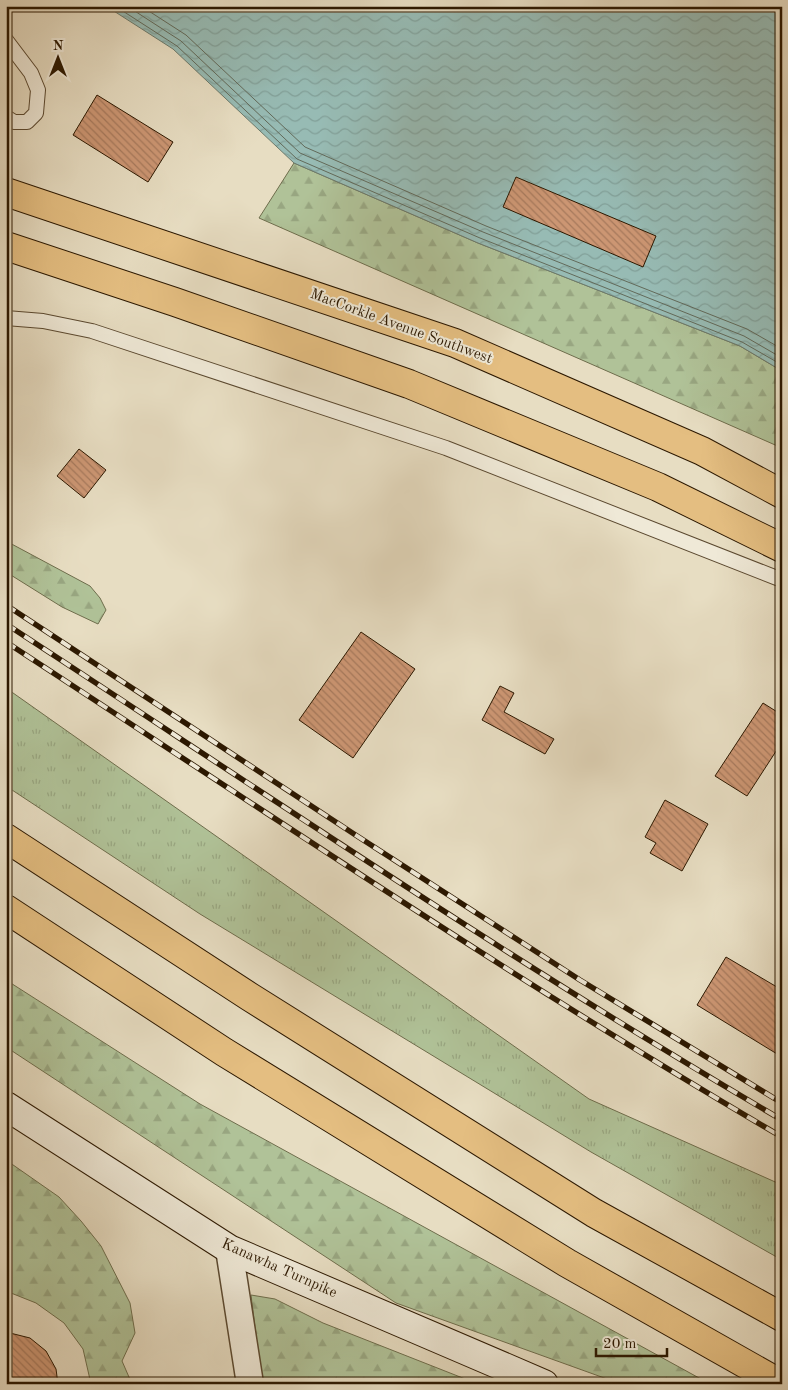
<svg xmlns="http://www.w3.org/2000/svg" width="788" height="1390" viewBox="0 0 788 1390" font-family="'Old Standard TT',serif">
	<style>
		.grass { fill: url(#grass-tufts); stroke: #6e6d4c }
		.forest { fill: url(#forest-firs); stroke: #6e6d4c }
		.water { fill: url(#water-waves); stroke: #6c7a6c }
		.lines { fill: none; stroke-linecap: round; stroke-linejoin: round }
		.shore { stroke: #626a5a; stroke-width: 1 }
		.building { fill: url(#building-back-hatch); stroke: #2c1800 }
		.service-casing { stroke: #5b4930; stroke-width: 16 }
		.minor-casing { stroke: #5b4930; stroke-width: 29 }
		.secondary-casing { stroke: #2c1800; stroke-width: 30 }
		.primary-casing { stroke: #2c1800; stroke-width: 30 }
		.motorway-casing { stroke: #2c1800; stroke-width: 30 }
		.service { stroke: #efe9d7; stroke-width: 14 }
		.minor { stroke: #efe9d7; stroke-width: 26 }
		.secondary { stroke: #efe9d7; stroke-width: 28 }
		.primary { stroke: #e4be81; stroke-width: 28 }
		.motorway { stroke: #e4be81; stroke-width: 28 }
		.rail-casing { stroke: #2c1800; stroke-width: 5.5 }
		.rail { stroke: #efe9d7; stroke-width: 4; stroke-dasharray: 11; stroke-linecap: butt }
		.labels { text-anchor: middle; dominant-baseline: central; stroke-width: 4; stroke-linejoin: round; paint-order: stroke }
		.street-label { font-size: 15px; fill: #2c1800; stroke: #efe9d7 }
	</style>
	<defs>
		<pattern id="grass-tufts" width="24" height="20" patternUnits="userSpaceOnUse" patternTransform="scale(1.25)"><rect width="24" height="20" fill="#b0c298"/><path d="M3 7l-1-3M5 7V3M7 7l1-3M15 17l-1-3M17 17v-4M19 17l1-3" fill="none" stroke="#98a681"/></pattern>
		<pattern id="forest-firs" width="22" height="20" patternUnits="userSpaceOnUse" patternTransform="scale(1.25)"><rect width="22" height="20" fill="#b0c298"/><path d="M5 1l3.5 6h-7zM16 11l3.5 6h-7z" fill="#98a681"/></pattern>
		<pattern id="water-waves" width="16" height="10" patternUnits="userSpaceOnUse" patternTransform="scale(1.25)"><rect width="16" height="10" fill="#97bbb4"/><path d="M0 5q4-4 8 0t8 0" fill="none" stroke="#82a099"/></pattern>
		<pattern id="building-back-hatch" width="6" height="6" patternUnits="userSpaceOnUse" patternTransform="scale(1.25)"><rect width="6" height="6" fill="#cc9673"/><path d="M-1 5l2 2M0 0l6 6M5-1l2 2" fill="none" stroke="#a6795c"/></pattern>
	</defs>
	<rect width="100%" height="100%" fill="#e7ddc2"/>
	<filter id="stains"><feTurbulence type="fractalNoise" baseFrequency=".004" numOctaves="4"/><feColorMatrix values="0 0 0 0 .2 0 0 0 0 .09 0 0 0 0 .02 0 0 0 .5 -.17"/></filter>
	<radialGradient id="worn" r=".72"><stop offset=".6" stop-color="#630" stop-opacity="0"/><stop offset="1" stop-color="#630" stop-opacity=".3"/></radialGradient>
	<polygon class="grass" points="6,688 589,1099 782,1185 782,1260 591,1152 200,914 6,786"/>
	<g class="forest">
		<polygon points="294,163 478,243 740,346 782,371 782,448 259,218"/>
		<polygon points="6,541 90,586 100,598 106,610 98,624 62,607 6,572"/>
		<polygon points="6,980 200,1104 710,1384 621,1384 396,1303 6,1047"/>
		<polygon points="6,1160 59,1197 81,1221 101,1246 130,1303 135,1333 122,1361 132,1384 91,1384 83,1349 64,1323 36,1303 6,1291"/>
		<polygon points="251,1295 275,1299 323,1323 478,1384 262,1384"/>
	</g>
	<polygon class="water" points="106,6 782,6 782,371 740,346 478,243 294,163 173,49"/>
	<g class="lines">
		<g class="shore">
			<polyline points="115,6 177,46 297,159 480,238 742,342 782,365"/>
			<polyline points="127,6 181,41 300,153 483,232 744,336 782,358"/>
			<polyline points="141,6 186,35 305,147 486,226 747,329 782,349"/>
		</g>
	</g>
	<g class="building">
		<polygon points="97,95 173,142 148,182 73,135"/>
		<polygon points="516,177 656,236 643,267 503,207"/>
		<polygon points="79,449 106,470 84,498 57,476"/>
		<polygon points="361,632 415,669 353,758 299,720"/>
		<polygon points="500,686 514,693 504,712 554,739 545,754 482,720"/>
		<polygon points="763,703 782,715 782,742 747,796 715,776"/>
		<polygon points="665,800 708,824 682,871 650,853 656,843 645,837"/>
		<polygon points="726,957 782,990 782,1057 697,1005"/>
		<polygon points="6,1333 10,1333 30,1338 46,1351 56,1369 58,1384 6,1384"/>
	</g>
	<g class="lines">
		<g class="service-casing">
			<g id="service">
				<polyline points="6,40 31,73 38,90 36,113 27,122 14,122 6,117"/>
				<polyline points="6,318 43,321 92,331 446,448 782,580"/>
			</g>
		</g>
		<g class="minor-casing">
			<polyline id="minor" points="229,1249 250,1384"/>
		</g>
		<g class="secondary-casing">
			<polyline id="secondary" points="6,1106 229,1249 544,1384"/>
		</g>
		<g class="primary-casing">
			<g id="primary">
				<polyline points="6,192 455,343 702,451 782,494"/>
				<polyline points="6,246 175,302 409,384 658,487 782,548"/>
			</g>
		</g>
		<g class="motorway-casing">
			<g id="motorway">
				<polyline points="6,838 250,997 594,1213 782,1317"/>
				<polyline points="6,909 224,1052 567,1263 781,1384"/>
			</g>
		</g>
		<use href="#service" class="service"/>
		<use href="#minor" class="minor"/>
		<use href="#secondary" class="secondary"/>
		<use href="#primary" class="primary"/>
		<use href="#motorway" class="motorway"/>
		<g class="rail-casing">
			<g id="rail">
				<polyline points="6,605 354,834 580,980 782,1103"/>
				<path d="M6,624C263,792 517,965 782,1120"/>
				<path d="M6,642C263,810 517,982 782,1137"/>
			</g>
		</g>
		<use href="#rail" class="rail"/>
	</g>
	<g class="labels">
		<g class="street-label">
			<text transform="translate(401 327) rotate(20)">MacCorkle Avenue Southwest</text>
			<text transform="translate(279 1269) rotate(24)">Kanawha Turnpike</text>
		</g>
	</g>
	<rect width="788" height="1390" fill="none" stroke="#e7ddc2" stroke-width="25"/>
	<rect x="8" y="8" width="773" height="1375" fill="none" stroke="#2c1800" stroke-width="2.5"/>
	<rect x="12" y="12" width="763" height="1365" fill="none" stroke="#2c1800"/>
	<g transform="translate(58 58)" stroke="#efe9d7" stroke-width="4" paint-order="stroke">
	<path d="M0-4L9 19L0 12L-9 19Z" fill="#2c1800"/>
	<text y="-8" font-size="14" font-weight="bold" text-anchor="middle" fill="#2c1800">N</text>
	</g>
	<path d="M596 1348v8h71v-8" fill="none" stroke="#2c1800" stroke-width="2.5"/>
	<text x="603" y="1348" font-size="15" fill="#2c1800" stroke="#efe9d7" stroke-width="4" paint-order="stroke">20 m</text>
	<rect width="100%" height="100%" filter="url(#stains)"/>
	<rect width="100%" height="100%" fill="url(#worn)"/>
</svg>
